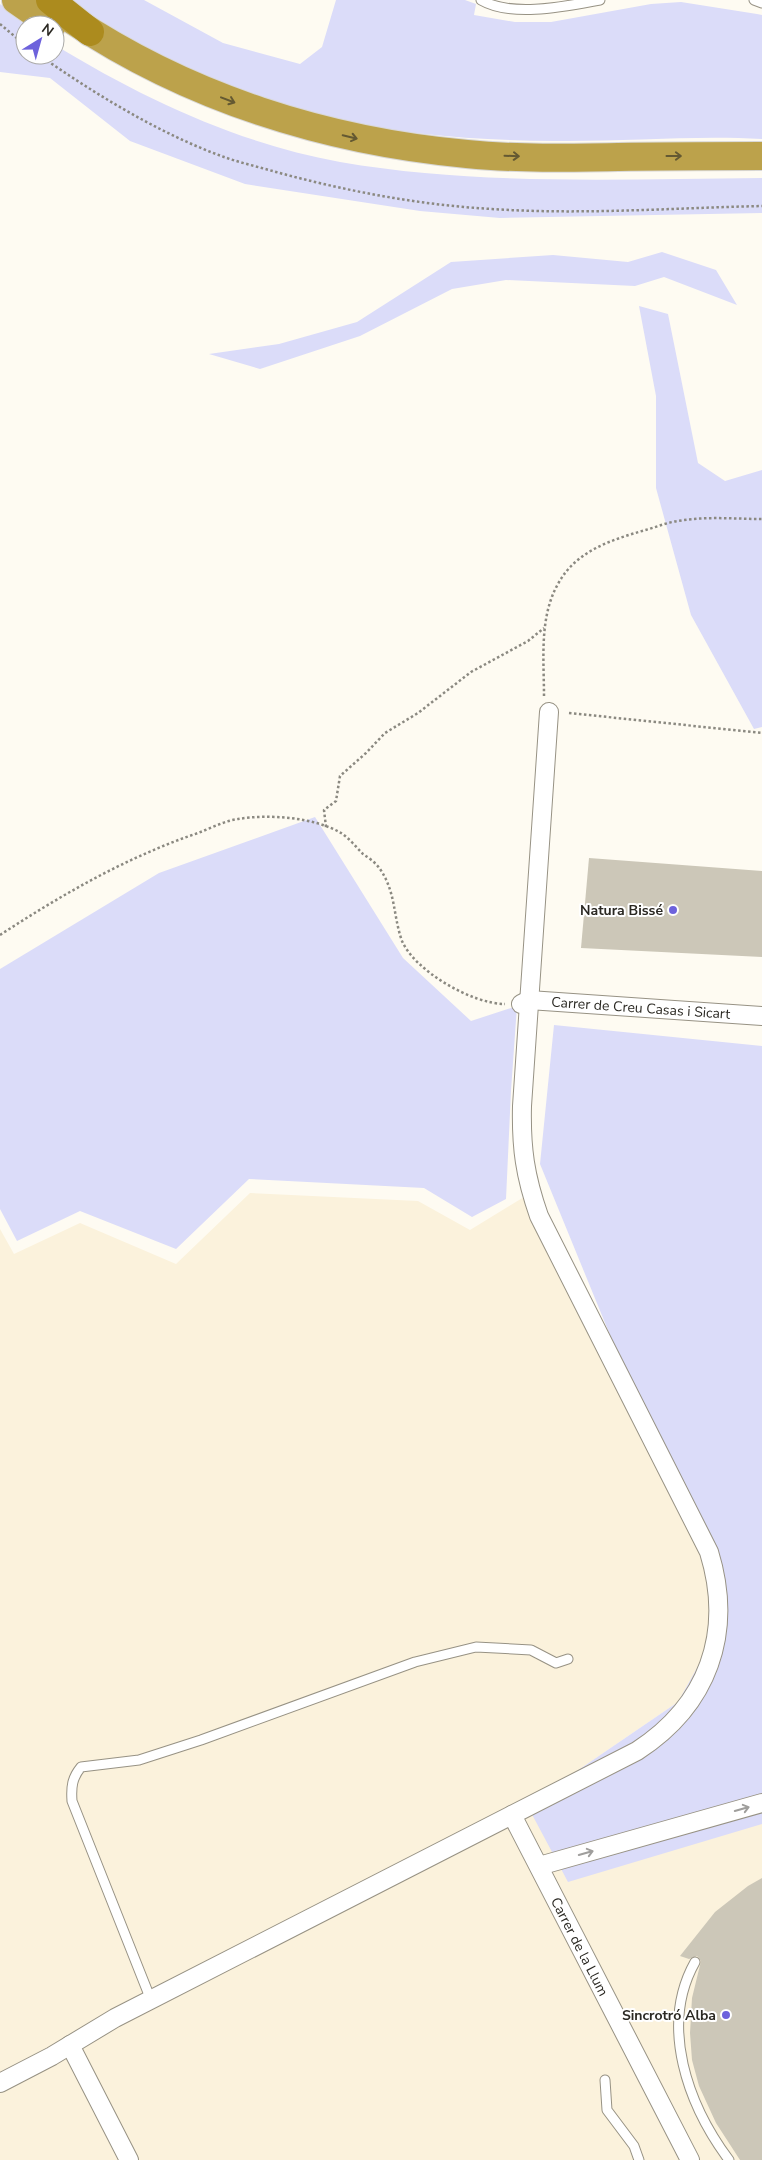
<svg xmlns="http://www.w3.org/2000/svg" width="762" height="2160" viewBox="0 0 762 2160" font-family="'Nunito Sans',sans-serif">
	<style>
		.built { fill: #fbf2dc }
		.green { fill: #dbdcf9 }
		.building { fill: #ccc7b8 }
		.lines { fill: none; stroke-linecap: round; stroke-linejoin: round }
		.service-casing { stroke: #979284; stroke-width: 11 }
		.minor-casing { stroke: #979284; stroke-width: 20 }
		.trunk-casing { stroke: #d9d8d7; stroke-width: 30 }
		.motorway-casing { stroke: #d9d8d7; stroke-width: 30 }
		.path { stroke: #8b8981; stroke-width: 2.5; stroke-dasharray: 2.5 2.5; stroke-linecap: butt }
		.service { stroke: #fff; stroke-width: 9 }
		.minor { stroke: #fff; stroke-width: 18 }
		.trunk { stroke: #bca24b; stroke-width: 28 }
		.motorway { stroke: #ac8b1e; stroke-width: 28 }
		.oneway { stroke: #645932 }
		.oneway2 { stroke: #9f9e9c }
		.poi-dot { fill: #6d62dc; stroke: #fff; stroke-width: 2 }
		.labels { text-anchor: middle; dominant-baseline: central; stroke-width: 4; stroke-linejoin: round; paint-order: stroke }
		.poi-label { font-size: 14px; font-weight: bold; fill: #2a2822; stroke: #fff; text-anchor: end }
		.street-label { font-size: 14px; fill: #2a2822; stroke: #fff }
	</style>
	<rect width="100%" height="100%" fill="#fefbf2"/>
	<polygon class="built" points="250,1193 418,1201 470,1230 524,1197 664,1471 709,1577 712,1641 678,1702 527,1805 762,1820 762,2160 0,2160 0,1229 14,1254 80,1223 176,1264"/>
	<g class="green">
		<path d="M68,0H144L223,43L300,64L322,47L336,0H465L476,4L474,15L515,22H551L651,4L681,2L757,14L762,15V139C693,135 623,142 554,141C482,140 402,136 333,118C287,107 240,91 197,72C151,53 109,26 68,0Z"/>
		<path d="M0,4L27,25H25V55H55V45C144,99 237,143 340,162C479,186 622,179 762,178V213L500,218L420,211L245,184L130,141L50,78L0,72Z"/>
		<polygon points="662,252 716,270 737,305 664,277 635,286 506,280 452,289 360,336 260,369 209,354 279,344 357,322 451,262 553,255 628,262"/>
		<polygon points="639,306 668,314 698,463 725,481 762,470 762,727 754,729 691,615 656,488 656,396"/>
		<polygon points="315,817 403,958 471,1021 517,1006 511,1091 506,1199 472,1217 424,1188 249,1179 176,1249 80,1211 17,1241 0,1209 0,969 159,873"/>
		<polygon points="554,1025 762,1046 762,1824 568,1882 527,1805 678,1702 712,1641 709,1577 540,1164"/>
	</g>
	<g class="building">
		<polygon points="589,858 762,871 762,957 581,948"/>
		<polygon points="762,1878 762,2160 740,2160 716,2123 699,2086 692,2060 690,2033 692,1998 701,1961 697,1956 689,1959 680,1956 715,1912 748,1886"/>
	</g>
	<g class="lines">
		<g class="service-casing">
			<g id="service">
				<path d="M481,0C512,18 567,6 600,0"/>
				<polyline points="754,0 762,3"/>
				<path d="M695,1962C659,2026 688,2105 729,2160"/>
				<path d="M151,2000L72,1801C71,1787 72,1778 81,1767L139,1760L201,1740L415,1662L476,1647L531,1650L556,1663L568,1659"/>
				<polyline points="605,2080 607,2110 634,2146 639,2160"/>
			</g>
		</g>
		<g class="minor-casing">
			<g id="minor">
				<path id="s1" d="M521,1004L529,1000L762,1016"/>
				<path id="s2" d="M512,1815L690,2160"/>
				<polyline points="539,1866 762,1803"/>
				<polyline points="70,2045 129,2160"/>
				<path d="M0,2083L52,2056L115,2018L637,1751C708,1705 734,1633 709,1552L539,1216C525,1176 521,1148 522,1106L549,712"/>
			</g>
		</g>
		<g class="trunk-casing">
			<g id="trunk">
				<polyline points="16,0 52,25"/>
				<path d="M71,19C189,98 326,141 467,154C517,159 568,158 618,157C666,156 714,156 762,156"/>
			</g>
		</g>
		<g class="motorway-casing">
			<polyline id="motorway" points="50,0 90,32"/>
		</g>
		<g class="path">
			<polyline points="0,24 25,45"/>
			<path d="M39,55C95,94 160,134 224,157C241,163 259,167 276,172C346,191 419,205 492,209C582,215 672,208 762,206"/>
			<path d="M544,696C544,660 539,617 558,584C576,550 614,539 649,529C659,526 669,522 678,521C706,516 734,519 762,519"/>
			<polyline points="569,713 762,733"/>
			<polyline points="326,827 324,810 336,801 340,776 366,753 385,733 418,713 471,672 528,641 544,628"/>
			<path d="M0,935C63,894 127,857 198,833C211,828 224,821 238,819C268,814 314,817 341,833C349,838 356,847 363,854C369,858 376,863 380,869C396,892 393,916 402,941C415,971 472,1004 505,1004"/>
		</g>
		<use href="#service" class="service"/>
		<use href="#minor" class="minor"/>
		<use href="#trunk" class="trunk"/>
		<use href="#motorway" class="motorway"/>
	</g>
	<defs><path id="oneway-shaft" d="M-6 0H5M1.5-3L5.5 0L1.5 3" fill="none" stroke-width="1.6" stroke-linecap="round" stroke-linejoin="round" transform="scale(1.25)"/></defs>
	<g class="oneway">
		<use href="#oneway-shaft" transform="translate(228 100) rotate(21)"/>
		<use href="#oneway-shaft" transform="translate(350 137) rotate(13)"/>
		<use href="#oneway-shaft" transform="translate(512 156) rotate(2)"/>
		<use href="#oneway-shaft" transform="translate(674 156)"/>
	</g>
	<g class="oneway2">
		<use href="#oneway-shaft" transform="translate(742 1809) rotate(-16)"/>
		<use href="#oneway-shaft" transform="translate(586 1853) rotate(-16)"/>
	</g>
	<g class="poi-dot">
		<circle cx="673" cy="910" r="5"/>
		<circle cx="726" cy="2015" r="5"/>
	</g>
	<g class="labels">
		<g class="poi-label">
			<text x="663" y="910">Natura Bissé</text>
			<text x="716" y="2015">Sincrotró Alba</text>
		</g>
		<g class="street-label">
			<text stroke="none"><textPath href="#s1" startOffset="121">Carrer de Creu Casas i Sicart</textPath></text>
			<text stroke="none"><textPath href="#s2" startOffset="148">Carrer de la Llum</textPath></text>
		</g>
	</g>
	<g transform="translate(40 40) rotate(37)"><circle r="24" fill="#ffffff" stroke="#aaa9a7"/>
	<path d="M0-4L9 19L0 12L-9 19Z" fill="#6d62dc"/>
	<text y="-8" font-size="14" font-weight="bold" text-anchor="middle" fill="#2a2822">N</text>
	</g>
</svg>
